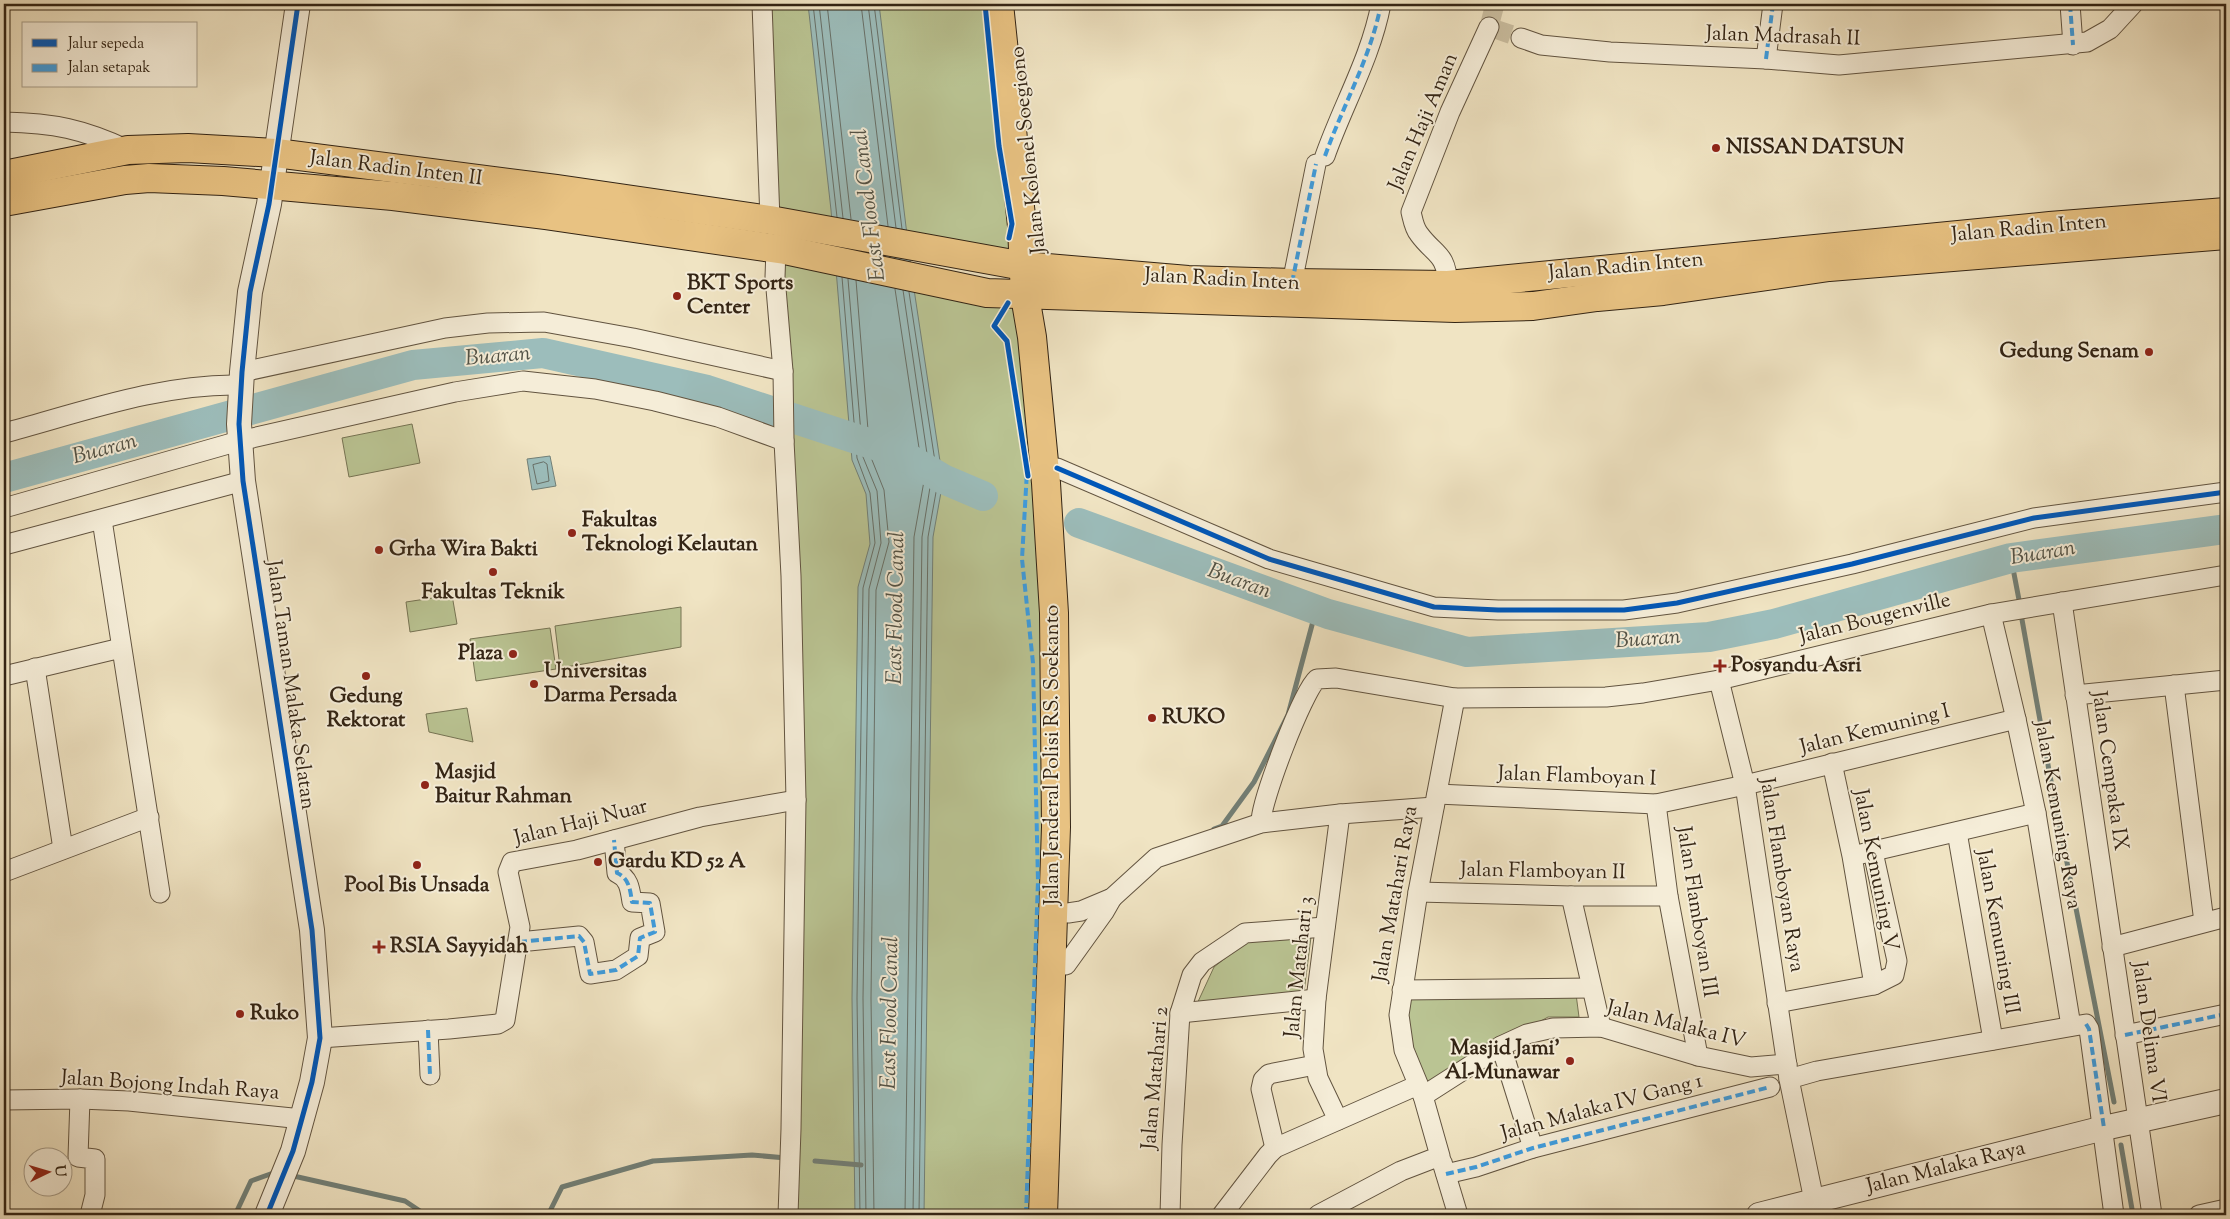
<svg xmlns="http://www.w3.org/2000/svg" width="2230" height="1219" viewBox="0 0 2230 1219" font-family="'Sorts Mill Goudy',serif">
	<style>
		.green { fill: #bac493; stroke: #767454 }
		.water { fill: #9cbdbb; stroke: #728078 }
		.lines { fill: none; stroke-linecap: round; stroke-linejoin: round }
		.shore { stroke: #687068; stroke-width: 1 }
		.stream { stroke: #728078; stroke-width: 5 }
		.river { stroke: #9cbdbb; stroke-width: 30 }
		.minor-tunnel { stroke: #cabea0; stroke-width: 19; stroke-dasharray: 19 9; stroke-linecap: butt }
		.minor-casing { stroke: #625440; stroke-width: 21 }
		.tertiary-casing { stroke: #625440; stroke-width: 26 }
		.primary-casing { stroke: #332414; stroke-width: 30 }
		.minor { stroke: #f5edd8; stroke-width: 19 }
		.tertiary { stroke: #f5edd8; stroke-width: 24 }
		.primary { stroke: #e8c282; stroke-width: 28 }
		.quiet { stroke: #3e9cde; stroke-width: 4; stroke-dasharray: 8 4; stroke-linecap: butt }
		.cycleway-casing { stroke: #f5edd8; stroke-width: 8 }
		.cycleway { stroke: #0057b8; stroke-width: 5 }
		.poi-dot { fill: #8f2418; stroke: #f5edd8; stroke-width: 2 }
		.labels { text-anchor: middle; dominant-baseline: central; stroke-width: 4; stroke-linejoin: round; paint-order: stroke }
		.street-label { font-size: 21px; fill: #332414; stroke: #f5edd8 }
		.poi-label { font-size: 21px; font-weight: bold; fill: #332414; stroke: #f5edd8; text-anchor: start }
		.water-label { font-size: 22px; font-style: italic; fill: #525246; stroke: #f5edd8 }
	</style>
	<rect width="100%" height="100%" fill="#f0e4c3"/>
	<filter id="stains"><feTurbulence type="fractalNoise" baseFrequency=".004" numOctaves="4"/><feColorMatrix values="0 0 0 0 .2 0 0 0 0 .09 0 0 0 0 .02 0 0 0 .5 -.17"/></filter>
	<radialGradient id="worn" r=".72"><stop offset=".6" stop-color="#630" stop-opacity="0"/><stop offset="1" stop-color="#630" stop-opacity=".3"/></radialGradient>
	<g class="green">
		<polygon points="761,4 999,4 1024,266 770,220"/>
		<polygon points="785,250 998,294 1015,310 1046,483 1043,1215 788,1215 791,1120 783,371"/>
		<polygon points="412,424 420,463 349,477 342,438"/>
		<polygon points="452,595 457,624 410,632 406,602"/>
		<polygon points="681,607 681,647 560,668 555,626"/>
		<polygon points="550,628 556,669 476,681 470,639"/>
		<polygon points="467,708 473,742 429,732 426,714"/>
		<polygon points="1311,937 1304,992 1196,1006 1214,967 1247,941"/>
		<polygon points="1576,994 1579,1017 1548,1017 1425,1085 1403,1014 1407,997"/>
	</g>
	<g class="water">
		<polygon points="808,4 879,4 912,276 943,481 933,537 924,1215 855,1215 852,998 858,587 870,544 866,494 852,460 831,210"/>
		<polygon points="550,456 556,486 532,490 527,459"/>
	</g>
	<g class="lines">
		<g class="shore">
			<polyline points="813,4 837,217"/>
			<polyline points="819,4 843,218"/>
			<polyline points="827,4 851,219"/>
			<polyline points="861,4 888,226"/>
			<polyline points="868,4 896,228"/>
			<polyline points="874,4 902,229"/>
			<polyline points="842,277 857,458 870,493 875,543 863,588 857,998 860,1215"/>
			<polyline points="848,279 863,457 877,491 881,543 869,589 863,998 866,1215"/>
			<polyline points="856,280 870,455 884,490 889,542 876,590 871,998 874,1215"/>
			<polyline points="895,289 924,481 914,537 905,1215"/>
			<polyline points="903,290 931,481 922,537 913,1215"/>
			<polyline points="909,292 938,481 928,537 919,1215"/>
			<polygon points="544,462 547,464 549,481 537,484 533,465"/>
		</g>
		<g class="stream">
			<polyline points="2011,558 2020,605"/>
			<polyline points="2021,614 2050,776 2114,1102"/>
			<polyline points="1214,829 1222,826 1254,782 1288,715 1316,610"/>
			<polyline points="2121,1145 2133,1215"/>
			<polyline points="815,1161 861,1165"/>
			<polyline points="289,1175 405,1201 426,1215"/>
			<polyline points="235,1215 251,1181 276,1172"/>
			<polyline points="548,1215 562,1187 653,1161 752,1155 786,1158"/>
		</g>
		<g class="river">
			<polyline points="4,478 413,365 543,353 707,390 899,453 943,479 983,496"/>
			<polyline points="1079,523 1328,614 1467,652 1709,637 1774,624 2011,558 2226,529"/>
		</g>
		<polyline class="minor-tunnel" points="1495,4 1489,27 1521,38"/>
		<g class="minor-casing">
			<g id="minor">
				<polyline points="762,4 770,220"/>
				<polyline points="2070,4 2073,45"/>
				<polyline points="1521,38 1541,45 1610,52 1766,59 1839,65 2087,42 2110,29 2133,4"/>
				<polyline points="1766,59 1773,4"/>
				<path d="M4,122C54,123 83,129 128,150"/>
				<path d="M1325,156C1343,105 1371,57 1381,4"/>
				<polyline points="776,249 775,277 783,371 784,441 791,576 796,800 791,1129 788,1215"/>
				<polyline points="1292,283 1316,164"/>
				<path d="M1448,285C1446,252 1435,256 1419,234C1414,228 1413,220 1411,212L1450,112L1489,27"/>
				<polyline points="242,372 445,328 488,323 544,322 633,338 783,371"/>
				<path d="M4,433C79,413 162,383 240,385"/>
				<polyline points="1057,468 1269,559 1434,607 1498,610 1624,610 1677,603 1852,564 2034,518 2226,492"/>
				<polyline points="4,508 239,441 455,392 523,381 595,389 655,401 718,417 784,441"/>
				<polyline points="102,520 160,893"/>
				<polyline points="4,545 243,481"/>
				<polyline points="2062,602 2152,1215"/>
				<polyline points="1991,614 2016,719 2036,813 2071,1026"/>
				<polyline points="35,668 63,849"/>
				<polyline points="4,676 121,648"/>
				<polyline points="1719,680 1745,785 1789,1079 1817,1215"/>
				<polyline points="2174,685 2204,922"/>
				<polyline points="2075,695 2226,680"/>
				<polyline points="1832,763 1852,856 1874,985"/>
				<polyline points="1437,794 1656,804 1745,785 2016,719"/>
				<polyline points="1656,804 1668,896 1698,1056"/>
				<path d="M1261,823C1260,803 1303,691 1317,679L1336,678L1455,698L1606,697L1643,693L1719,680L1991,614L2226,575"/>
				<polyline points="1957,832 1993,1040"/>
				<polyline points="1861,854 2036,813"/>
				<polyline points="4,872 149,817"/>
				<polyline points="1418,892 1571,896 1668,896"/>
				<polyline points="1571,896 1601,1027"/>
				<polyline points="1068,913 1081,911 1112,898 1156,858 1261,823 1340,814 1434,807"/>
				<path d="M519,942L579,936L584,942L590,974L616,970L638,956L640,938L655,932L650,903L632,902C630,889 629,878 617,873L614,840"/>
				<polyline points="2112,947 2226,917"/>
				<polyline points="1066,965 1104,912 1112,898"/>
				<polyline points="1402,990 1591,988"/>
				<polyline points="1777,1003 1874,985 1894,975 1897,961 1873,852"/>
				<polyline points="1180,1013 1316,999"/>
				<polyline points="428,1030 430,1075"/>
				<polyline points="2125,1035 2226,1014"/>
				<polyline points="320,1038 449,1029 498,1024 505,1020 520,927 508,872 512,862 577,850 700,817 796,800"/>
				<polyline points="1501,1046 1533,1148"/>
				<polyline points="1789,1079 1817,1071 2086,1024 2089,1029 2114,1215"/>
				<polyline points="1423,1096 1404,1050 1399,1015 1418,892 1455,698"/>
				<polyline points="80,1099 78,1157 95,1159 95,1195 90,1215"/>
				<polyline points="4,1100 80,1099 129,1101 302,1119"/>
				<polyline points="1338,1120 1318,1078 1313,1049 1316,999 1340,814"/>
				<polyline points="1275,1148 1261,1089 1263,1080 1269,1074 1315,1065"/>
				<polyline points="1442,1162 1458,1215"/>
				<polyline points="1446,1174 1476,1167 1533,1148 1770,1087"/>
				<polyline points="1170,1215 1172,1145 1180,1013 1192,975 1202,962 1245,933 1325,927"/>
				<polyline points="1222,1215 1268,1155 1275,1148 1418,1085"/>
				<polyline points="1318,1215 1401,1171 1440,1156 1423,1096 1501,1046 1527,1034 1553,1028 1601,1027 1698,1056 1751,1067 1787,1064"/>
				<polyline points="2199,1215 2226,1209"/>
			</g>
		</g>
		<g class="tertiary-casing">
			<g id="tertiary">
				<polyline points="267,1215 293,1151 312,1082 320,1038 312,930 243,481 239,424 242,372 250,292 269,204 298,4"/>
				<polyline points="1759,1215 2104,1128 2226,1101"/>
			</g>
		</g>
		<g class="primary-casing">
			<g id="primary">
				<polyline points="999,4 1022,226 1025,296 1032,337 1046,483 1054,613 1056,827 1043,1215"/>
				<polyline points="4,175 128,150 188,148 276,153 556,189 770,220 1024,266 1188,280 1292,283 1448,285 2050,226 2226,212"/>
				<polyline points="4,202 125,180 149,178 223,181 393,196 546,215 785,250 987,293 1455,308 1533,306 1597,297 1663,291 1829,267 2226,235"/>
			</g>
		</g>
		<use href="#minor" class="minor"/>
		<use href="#tertiary" class="tertiary"/>
		<use href="#primary" class="primary"/>
		<g class="quiet">
			<polyline points="2070,4 2073,45"/>
			<polyline points="1766,59 1773,4"/>
			<path d="M1325,156C1343,105 1371,57 1381,4"/>
			<polyline points="1292,283 1316,164"/>
			<path d="M519,942L579,936L584,942L590,974L616,970L638,956L640,938L655,932L650,903L632,902C630,889 629,878 617,873L614,840"/>
			<polyline points="2086,1024 2089,1029 2104,1128"/>
			<polyline points="428,1030 430,1075"/>
			<polyline points="2125,1035 2226,1014"/>
			<polyline points="1446,1174 1476,1167 1533,1148 1770,1087"/>
			<polyline points="1026,1215 1038,881 1033,663 1022,559 1027,471"/>
			<polyline points="2199,1215 2226,1209"/>
		</g>
		<g class="cycleway-casing">
			<g id="cycleway">
				<polyline points="985,4 999,146 1012,224 1009,238"/>
				<polyline points="1008,303 994,326 1007,341 1028,476"/>
				<polyline points="1057,468 1269,559 1434,607 1498,610 1624,610 1677,603 1852,564 2034,518 2226,492"/>
				<polyline points="267,1215 293,1151 312,1082 320,1038 312,930 243,481 239,424 242,372 250,292 269,204 298,4"/>
			</g>
		</g>
		<use href="#cycleway" class="cycleway"/>
	</g>
	<g class="poi-dot">
		<circle cx="1716" cy="148" r="5"/>
		<circle cx="677" cy="296" r="5"/>
		<circle cx="2149" cy="352" r="5"/>
		<circle cx="572" cy="533" r="5"/>
		<circle cx="379" cy="550" r="5"/>
		<circle cx="493" cy="572" r="5"/>
		<circle cx="513" cy="654" r="5"/>
		<path d="M1717.5 658.5h5v5h5v5h-5v5h-5v-5h-5v-5h5z"/>
		<circle cx="366" cy="676" r="5"/>
		<circle cx="534" cy="684" r="5"/>
		<circle cx="1152" cy="718" r="5"/>
		<circle cx="425" cy="785" r="5"/>
		<circle cx="598" cy="862" r="5"/>
		<circle cx="417" cy="865" r="5"/>
		<path d="M376.5 939.5h5v5h5v5h-5v5h-5v-5h-5v-5h5z"/>
		<circle cx="240" cy="1014" r="5"/>
		<circle cx="1570" cy="1061" r="5"/>
	</g>
	<g class="labels">
		<g class="street-label">
			<text transform="translate(1783 37) rotate(2)">Jalan Madrasah II</text>
			<text transform="translate(1424 122) rotate(-67)">Jalan Haji Aman</text>
			<text transform="translate(1029 150) rotate(-96)">Jalan Kolonel Soegiono</text>
			<text transform="translate(396 169) rotate(7)">Jalan Radin Inten II</text>
			<text transform="translate(2029 229) rotate(-5)">Jalan Radin Inten</text>
			<text transform="translate(1626 267) rotate(-5)">Jalan Radin Inten</text>
			<text transform="translate(1222 280) rotate(3)">Jalan Radin Inten</text>
			<text transform="translate(1875 619) rotate(-14)">Jalan Bougenville</text>
			<text transform="translate(290 685) rotate(82)">Jalan Taman Malaka Selatan</text>
			<text transform="translate(1875 730) rotate(-14)">Jalan Kemuning I</text>
			<text transform="translate(1053 755) rotate(-90)">Jalan Jenderal Polisi RS. Soekanto</text>
			<text transform="translate(2109 771) rotate(82)">Jalan Cempaka IX</text>
			<text transform="translate(1577 777) rotate(2)">Jalan Flamboyan I</text>
			<text transform="translate(2057 815) rotate(80)">Jalan Kemuning Raya</text>
			<text transform="translate(581 823) rotate(-14)">Jalan Haji Nuar</text>
			<text transform="translate(1875 870) rotate(79)">Jalan Kemuning V</text>
			<text transform="translate(1543 872) rotate(1)">Jalan Flamboyan II</text>
			<text transform="translate(1781 875) rotate(81)">Jalan Flamboyan Raya</text>
			<text transform="translate(1396 894) rotate(-80)">Jalan Matahari Raya</text>
			<text transform="translate(1696 912) rotate(81)">Jalan Flamboyan III</text>
			<text transform="translate(1997 932) rotate(80)">Jalan Kemuning III</text>
			<text transform="translate(1300 967) rotate(-84)">Jalan Matahari 3</text>
			<text transform="translate(1676 1025) rotate(14)">Jalan Malaka IV</text>
			<text transform="translate(2148 1032) rotate(82)">Jalan Delima VI</text>
			<text transform="translate(1156 1078) rotate(-85)">Jalan Matahari 2</text>
			<text transform="translate(170 1086) rotate(4)">Jalan Bojong Indah Raya</text>
			<text transform="translate(1602 1108) rotate(-15)">Jalan Malaka IV Gang 1</text>
			<text transform="translate(1946 1168) rotate(-14)">Jalan Malaka Raya</text>
		</g>
		<g class="poi-label">
			<text x="1726" y="148">NISSAN DATSUN</text>
			<text x="687" y="284">BKT Sports<tspan x="687" dy="24">Center</tspan></text>
			<text x="2139" y="352" text-anchor="end">Gedung Senam</text>
			<text x="582" y="521">Fakultas<tspan x="582" dy="24">Teknologi Kelautan</tspan></text>
			<text x="389" y="550">Grha Wira Bakti</text>
			<text x="493" y="593" text-anchor="middle">Fakultas Teknik</text>
			<text x="503" y="654" text-anchor="end">Plaza</text>
			<text x="1731" y="666">Posyandu Asri</text>
			<text x="544" y="672">Universitas<tspan x="544" dy="24">Darma Persada</tspan></text>
			<text x="366" y="697" text-anchor="middle">Gedung<tspan x="366" dy="24">Rektorat</tspan></text>
			<text x="1162" y="718">RUKO</text>
			<text x="435" y="773">Masjid<tspan x="435" dy="24">Baitur Rahman</tspan></text>
			<text x="608" y="862">Gardu KD 52 A</text>
			<text x="417" y="886" text-anchor="middle">Pool Bis Unsada</text>
			<text x="390" y="947">RSIA Sayyidah</text>
			<text x="250" y="1014">Ruko</text>
			<text x="1560" y="1049" text-anchor="end">Masjid Jami'<tspan x="1560" dy="24">Al-Munawar</tspan></text>
		</g>
		<g class="water-label">
			<text transform="translate(870 205) rotate(-97)">East Flood Canal</text>
			<text transform="translate(498 357) rotate(-5)">Buaran</text>
			<text transform="translate(105 450) rotate(-15)">Buaran</text>
			<text transform="translate(2043 554) rotate(-9)">Buaran</text>
			<text transform="translate(1239 582) rotate(20)">Buaran</text>
			<text transform="translate(897 608) rotate(-89)">East Flood Canal</text>
			<text transform="translate(1648 640) rotate(-4)">Buaran</text>
			<text transform="translate(891 1013) rotate(-89)">East Flood Canal</text>
		</g>
	</g>
	<rect width="2230" height="1219" fill="none" stroke="#f0e4c3" stroke-width="20"/>
	<rect x="5" y="5" width="2220" height="1209" fill="none" stroke="#332414" stroke-width="2.5"/>
	<rect x="10" y="10" width="2210" height="1199" fill="none" stroke="#332414"/>
	<rect x="22" y="22" width="175" height="65" fill="#f5edd8" stroke="#a79d8a"/>
	<rect x="32" y="39" width="25" height="8" fill="#0057b8" stroke="#a79d8a"/>
	<text x="68" y="48" font-size="15" fill="#332414">Jalur sepeda</text>
	<rect x="32" y="64" width="25" height="8" fill="#3e9cde" stroke="#a79d8a"/>
	<text x="68" y="72" font-size="15" fill="#332414">Jalan setapak</text>
	<g transform="translate(48 1172) rotate(85)"><circle r="24" fill="#f5edd8" stroke="#a79d8a"/>
	<path d="M0-4L9 19L0 12L-9 19Z" fill="#8f2418"/>
	<text y="-8" font-size="14" font-weight="bold" text-anchor="middle" fill="#332414">U</text>
	</g>
	<rect width="100%" height="100%" filter="url(#stains)"/>
	<rect width="100%" height="100%" fill="url(#worn)"/>
</svg>
